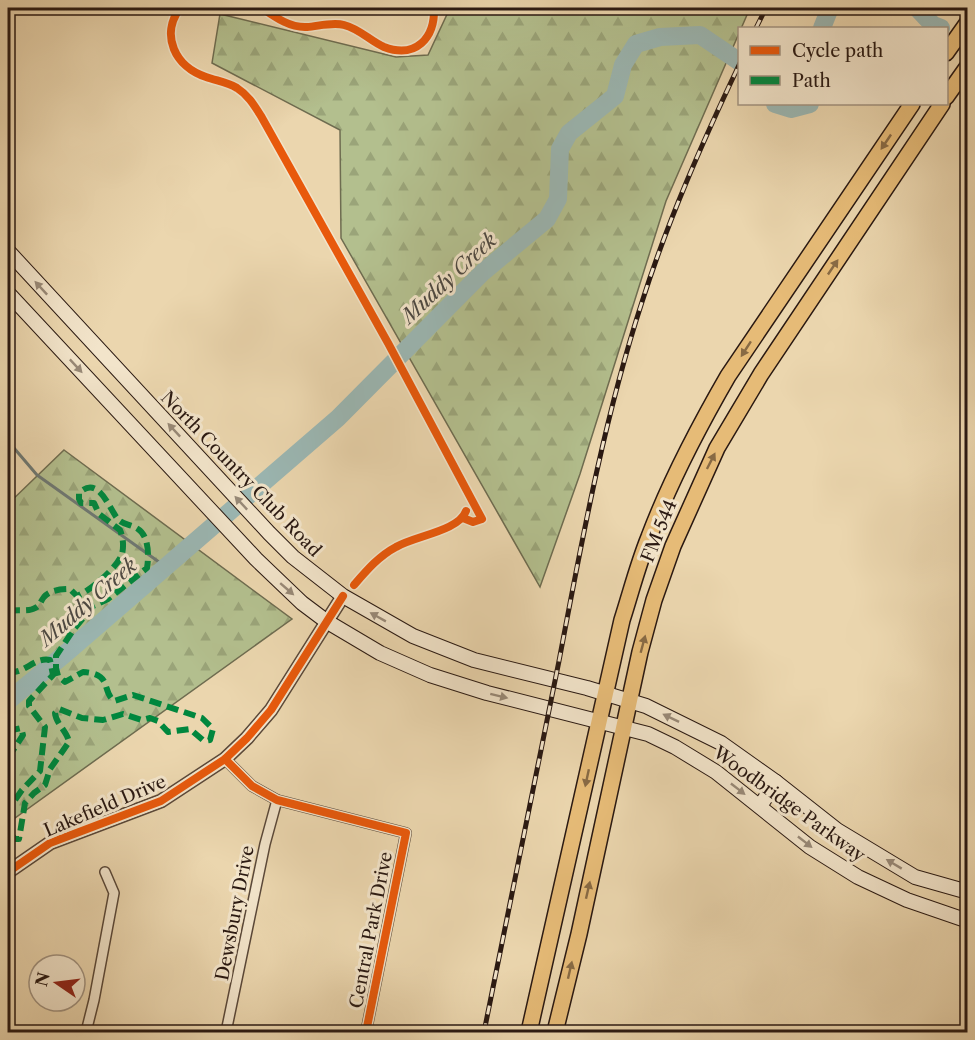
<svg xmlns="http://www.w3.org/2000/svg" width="975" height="1040" viewBox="0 0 975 1040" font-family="'Libre Caslon Text',serif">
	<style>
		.forest { fill: url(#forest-firs); stroke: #6e6c50; stroke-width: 1.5 }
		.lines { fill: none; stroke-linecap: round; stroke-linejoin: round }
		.stream { stroke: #6e7873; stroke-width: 3 }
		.river { stroke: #9bb7b3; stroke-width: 18 }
		.minor-casing { stroke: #5a4839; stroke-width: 12 }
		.tertiary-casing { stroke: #5a4839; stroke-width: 15 }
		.secondary-casing { stroke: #2a1912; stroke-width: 16 }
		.primary-casing { stroke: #2a1912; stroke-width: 18 }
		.minor { stroke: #f2e4ca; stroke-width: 9 }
		.tertiary { stroke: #f2e4ca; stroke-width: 12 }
		.secondary { stroke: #f2e4ca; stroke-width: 14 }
		.primary { stroke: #e6bb77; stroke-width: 15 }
		.rail-casing { stroke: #2a1912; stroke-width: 5 }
		.rail { stroke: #f2e4ca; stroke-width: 3; stroke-dasharray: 9; stroke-linecap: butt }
		.quiet { stroke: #00873e; stroke-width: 6; stroke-dasharray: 12 6; stroke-linecap: butt }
		.cycleway-casing { stroke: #f2e4ca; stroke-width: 11 }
		.cycleway { stroke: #e8590c; stroke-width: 8 }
		.oneway { fill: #886a44 }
		.oneway2 { fill: #988977 }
		.labels { text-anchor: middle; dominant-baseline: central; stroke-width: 6; stroke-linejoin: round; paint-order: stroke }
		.street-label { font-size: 18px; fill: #2a1912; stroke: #f2e4ca }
		.water-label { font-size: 20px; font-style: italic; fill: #4c4842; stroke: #f2e4ca }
	</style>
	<defs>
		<pattern id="forest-firs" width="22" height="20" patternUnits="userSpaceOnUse" patternTransform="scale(1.5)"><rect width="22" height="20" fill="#b3bf8e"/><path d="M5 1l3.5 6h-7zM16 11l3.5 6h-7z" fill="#9aa479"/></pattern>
	</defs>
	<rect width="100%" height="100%" fill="#ebd6ae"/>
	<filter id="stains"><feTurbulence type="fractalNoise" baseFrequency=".00333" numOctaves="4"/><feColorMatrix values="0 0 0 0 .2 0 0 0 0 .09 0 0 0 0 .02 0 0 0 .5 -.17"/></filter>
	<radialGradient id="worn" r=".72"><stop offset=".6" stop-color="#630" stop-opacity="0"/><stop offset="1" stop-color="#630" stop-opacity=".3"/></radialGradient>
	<g class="forest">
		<polygon points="450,8 750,8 666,201 580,474 540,587 341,238 340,130 212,63 220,14 396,57 428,55"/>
		<polygon points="64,450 292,619 8,823 8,504"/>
	</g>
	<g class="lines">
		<polyline class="stream" points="8,441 37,475 166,567"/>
		<g class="river">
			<polyline points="917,8 933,25 941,28"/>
			<polyline points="822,28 830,8"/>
			<polyline points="775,104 791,109 810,104"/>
			<polyline points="8,701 66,653 338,418 483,272 547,219 558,199 560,149 569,133 615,96 623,65 636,44 660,37 700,35 740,62"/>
		</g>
		<g class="minor-casing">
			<g id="minor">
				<polyline points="225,759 252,786 277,800 406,833 366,1032"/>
				<polyline points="86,1032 94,1000 114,893 105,872"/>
				<polyline points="226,1032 265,844 277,800"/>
			</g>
		</g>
		<g class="tertiary-casing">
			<polyline id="tertiary" points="8,872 50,843 161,801 225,759 247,738 271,710 343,596"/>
		</g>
		<g class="secondary-casing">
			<g id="secondary">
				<polyline points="8,251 269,533 293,557 343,596 413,636 474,660 587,688 646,706 721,743 776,782 837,830 915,877 968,892"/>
				<polyline points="8,293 256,559 302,603 326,621 380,653 430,675 487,693 648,734 675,747 716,772 810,847 858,877 907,900 968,921"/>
				<polyline points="760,806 776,782"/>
			</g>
		</g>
		<g class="primary-casing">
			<g id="primary">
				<polyline points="946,53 968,22"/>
				<polyline points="946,97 968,66"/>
				<path d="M529,1032L622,620C631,592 638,564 649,537C670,481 698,428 728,376L912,104"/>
				<polyline points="555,1032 579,934 640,652 654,600 673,546 717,448 761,374 942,104"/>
			</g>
		</g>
		<use href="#minor" class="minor"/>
		<use href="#tertiary" class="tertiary"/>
		<use href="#secondary" class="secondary"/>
		<use href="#primary" class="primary"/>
		<g class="rail-casing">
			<g id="rail">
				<polyline points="756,28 766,8"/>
				<path d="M484,1032C509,909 534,785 559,661C582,540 604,419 642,302C668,220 703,141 740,63"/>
			</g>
		</g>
		<use href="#rail" class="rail"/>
		<g class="quiet">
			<path d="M8,611C16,609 29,612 35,608C41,605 40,602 44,597C50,590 61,589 70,589L77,596C90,591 118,567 122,554C124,546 123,537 120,530L99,514L94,503H81L79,499V493C98,475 108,506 117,518C122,525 131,524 138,529C149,536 149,556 147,568L108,599L93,606L74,629L56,656V668L58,676L65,682L83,672C113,674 101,690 114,701L133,695L202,718L213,729L210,740L204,741L190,729L168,732L158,721L150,718L142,720L123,714L103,720L82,718L59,709L55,713C56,724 67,731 69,742L50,769L45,785L34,793L25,803L19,839H15L8,831"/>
			<polyline points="8,628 11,634 8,644"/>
			<path d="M8,669L12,672C26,672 35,657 50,660L53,675L29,701V706L45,727L40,771L22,790L8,810"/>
			<polyline points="8,731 21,728 23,735 8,758"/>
		</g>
		<g class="cycleway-casing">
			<g id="cycleway">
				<path d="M180,8C160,35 175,67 206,77C217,81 227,82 237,88C248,95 254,105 261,116L388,343L482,519L473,522L463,518"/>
				<path d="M262,8C275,17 290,28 307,27C319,26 333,22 344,25C360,29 370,41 384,47C416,59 435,38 434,8"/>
				<path d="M354,585C367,570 379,556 396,547C414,536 459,531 466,511"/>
				<polyline points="225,759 252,786 277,800 406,833 366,1032"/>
				<polyline points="8,872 50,843 161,801 225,759 247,738 271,710 343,596"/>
			</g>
		</g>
		<use href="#cycleway" class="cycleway"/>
	</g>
	<defs><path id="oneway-solid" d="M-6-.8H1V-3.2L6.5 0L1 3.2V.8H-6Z" transform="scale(1.5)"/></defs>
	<g class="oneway">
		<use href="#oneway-solid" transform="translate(886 142) rotate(124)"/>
		<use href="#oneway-solid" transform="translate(833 267) rotate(-56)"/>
		<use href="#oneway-solid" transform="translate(746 349) rotate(123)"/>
		<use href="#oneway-solid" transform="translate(711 461) rotate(-63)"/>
		<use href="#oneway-solid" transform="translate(643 644) rotate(-75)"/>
		<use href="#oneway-solid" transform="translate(587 778) rotate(102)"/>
		<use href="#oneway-solid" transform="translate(588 890) rotate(-77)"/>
		<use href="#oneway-solid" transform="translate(570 970) rotate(-77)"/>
	</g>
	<g class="oneway2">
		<use href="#oneway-solid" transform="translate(41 288) rotate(-133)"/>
		<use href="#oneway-solid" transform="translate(76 366) rotate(47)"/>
		<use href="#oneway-solid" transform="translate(174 430) rotate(-133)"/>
		<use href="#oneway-solid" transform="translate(241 503) rotate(-133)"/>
		<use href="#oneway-solid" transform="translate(287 589) rotate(41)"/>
		<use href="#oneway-solid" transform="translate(378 617) rotate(-151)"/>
		<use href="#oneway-solid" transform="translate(499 696) rotate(14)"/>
		<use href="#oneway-solid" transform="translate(671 718) rotate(-154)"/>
		<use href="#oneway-solid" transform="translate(738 789) rotate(38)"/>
		<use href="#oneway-solid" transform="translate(805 842) rotate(38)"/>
		<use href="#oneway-solid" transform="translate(894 864) rotate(-149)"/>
	</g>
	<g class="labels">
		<g class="street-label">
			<text transform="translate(241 474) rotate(46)">North Country Club Road</text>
			<text transform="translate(659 531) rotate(-68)">FM 544</text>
			<text transform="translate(789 804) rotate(36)">Woodbridge Parkway</text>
			<text transform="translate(105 806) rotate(-23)">Lakefield Drive</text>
			<text transform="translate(235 913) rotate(-79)">Dewsbury Drive</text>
			<text transform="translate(371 930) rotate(-79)">Central Park Drive</text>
		</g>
		<g class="water-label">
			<text transform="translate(449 278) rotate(-43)">Muddy Creek</text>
			<text transform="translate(88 602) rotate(-41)">Muddy Creek</text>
		</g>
	</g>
	<rect width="975" height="1040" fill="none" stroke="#ebd6ae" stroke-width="30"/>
	<rect x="9" y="9" width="957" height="1022" fill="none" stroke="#2a1912" stroke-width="3"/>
	<rect x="15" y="15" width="945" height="1010" fill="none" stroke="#2a1912" stroke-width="1.5"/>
	<rect x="738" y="27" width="210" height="78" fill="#f2e4ca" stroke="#a29380" stroke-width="1.5"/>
	<rect x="750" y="46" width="30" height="9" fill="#e8590c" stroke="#a29380" stroke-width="1.5"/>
	<text x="792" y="57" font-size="18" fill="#2a1912">Cycle path</text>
	<rect x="750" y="76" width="30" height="9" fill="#00873e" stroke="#a29380" stroke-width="1.5"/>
	<text x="792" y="87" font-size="18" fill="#2a1912">Path</text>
	<g transform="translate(57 983) rotate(284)"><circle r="28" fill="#f2e4ca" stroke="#a29380" stroke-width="1.5"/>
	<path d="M0-4.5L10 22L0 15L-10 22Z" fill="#8f2418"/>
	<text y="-9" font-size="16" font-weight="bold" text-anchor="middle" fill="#2a1912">N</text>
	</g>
	<rect width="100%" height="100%" filter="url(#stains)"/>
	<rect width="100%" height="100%" fill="url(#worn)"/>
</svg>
